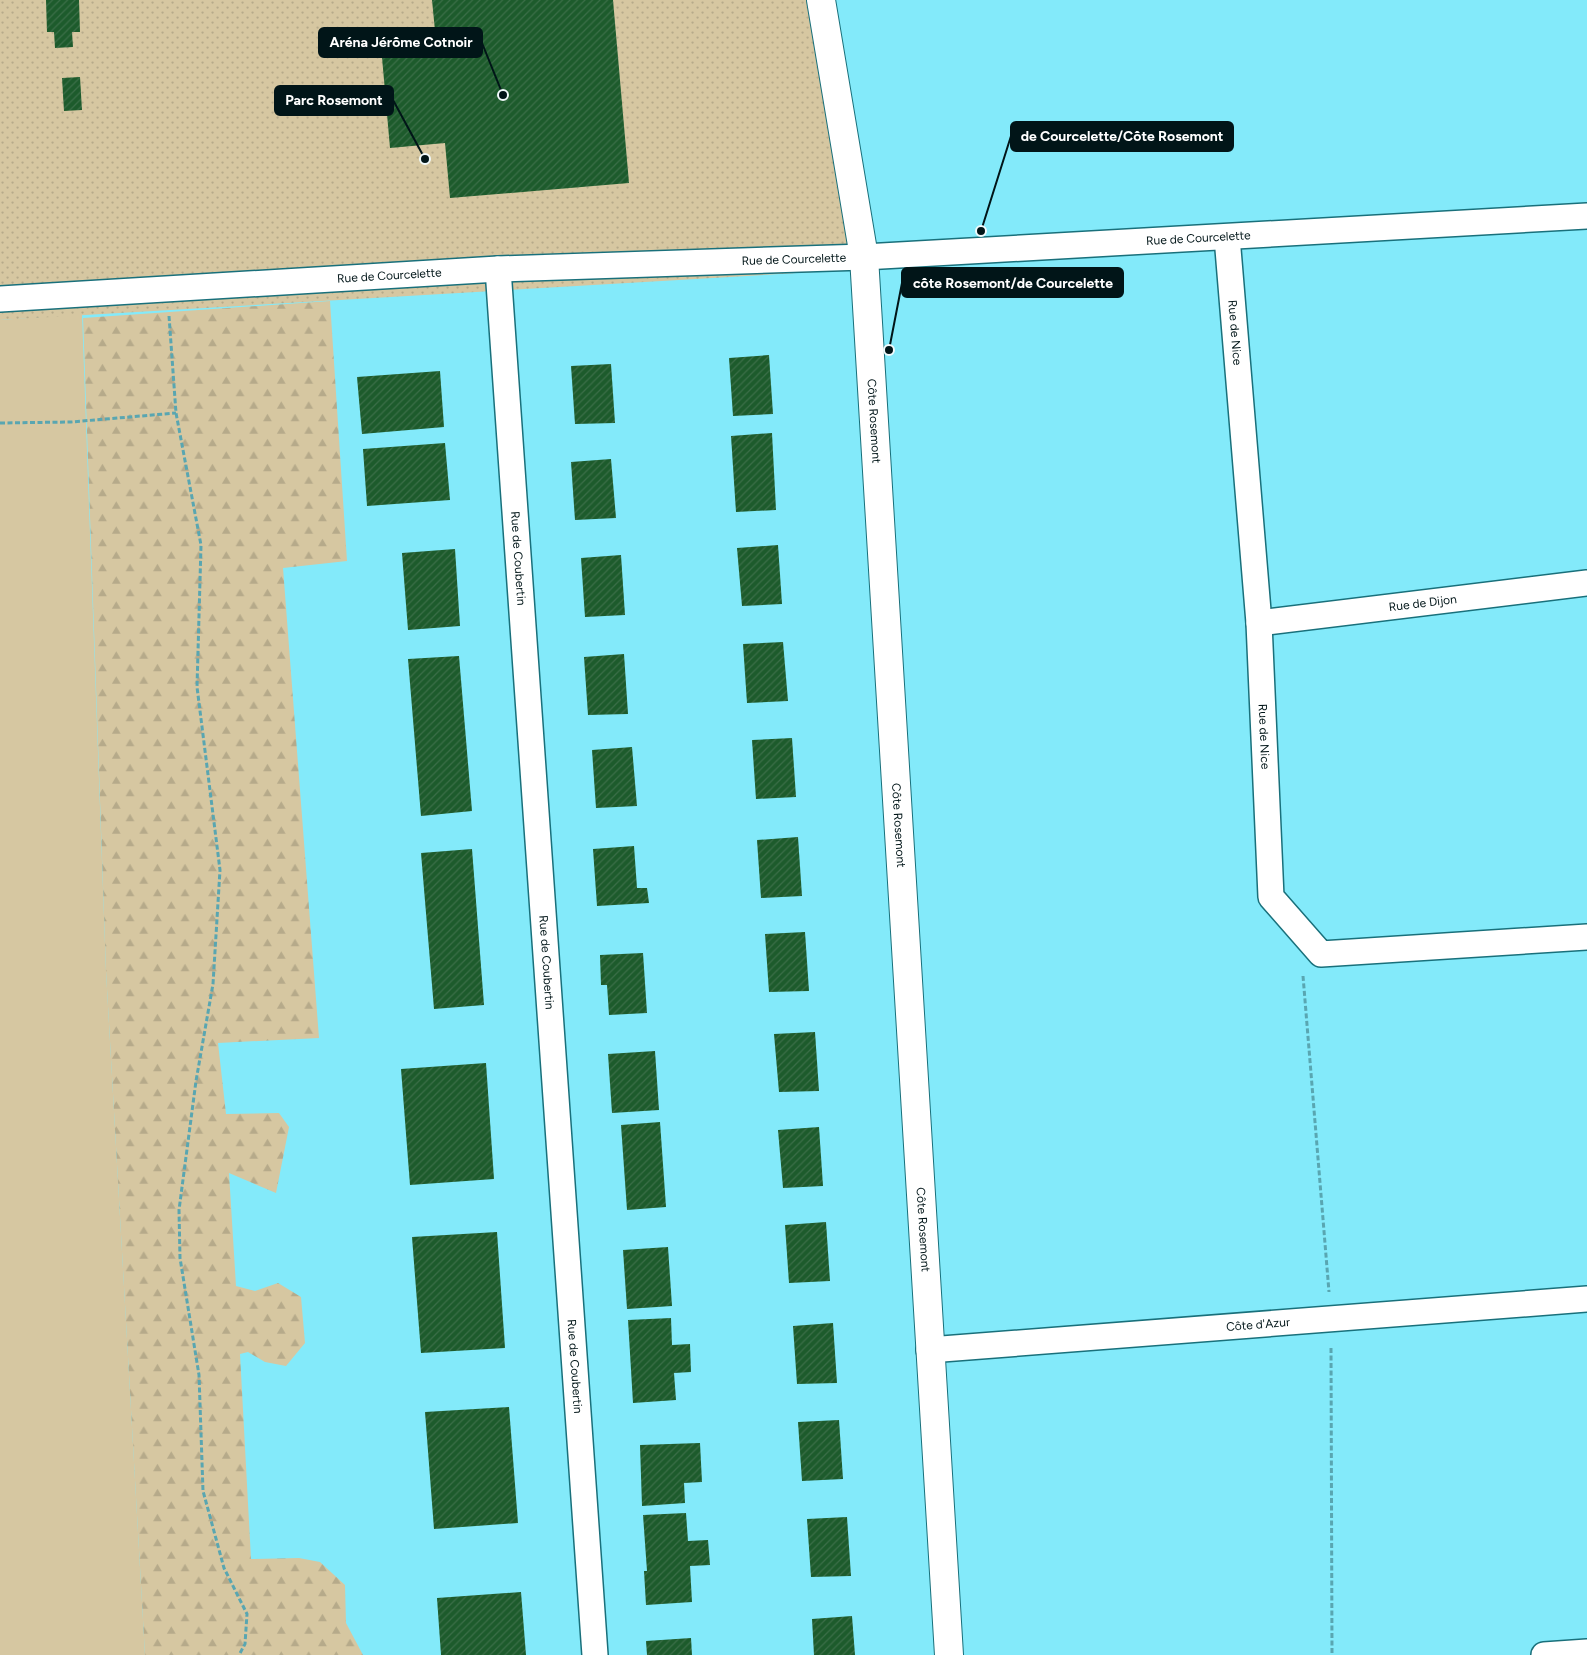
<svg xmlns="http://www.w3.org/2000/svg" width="1587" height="1655" viewBox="0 0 1587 1655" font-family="Figtree,sans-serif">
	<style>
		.grass { fill: #d6c7a1 }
		.forest { fill: url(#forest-firs) }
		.park { fill: url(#park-dots) }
		.building { fill: url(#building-hatch) }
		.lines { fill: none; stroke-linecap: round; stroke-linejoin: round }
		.street-casing { stroke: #19707b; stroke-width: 28 }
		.secondary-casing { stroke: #19707b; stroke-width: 30 }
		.path { stroke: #59a6b1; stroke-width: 3; stroke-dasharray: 5 2.5; stroke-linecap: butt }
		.street { stroke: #fff; stroke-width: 25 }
		.secondary { stroke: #fff; stroke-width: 28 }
		.labels { text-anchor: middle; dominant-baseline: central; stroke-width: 5; stroke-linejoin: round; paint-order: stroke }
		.street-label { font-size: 12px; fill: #011518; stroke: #f2fbfc }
		.leader { fill: none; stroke: #011518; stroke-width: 2 }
		.callout-dot { fill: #011518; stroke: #f2fbfc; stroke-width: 2 }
		.callout { fill: #011518; stroke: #011518; stroke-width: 2 }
		.callout-label { font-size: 14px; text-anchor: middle; font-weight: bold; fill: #fff }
	</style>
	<defs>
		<pattern id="forest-firs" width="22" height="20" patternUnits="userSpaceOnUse" patternTransform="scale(1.25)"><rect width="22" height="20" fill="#d6c7a1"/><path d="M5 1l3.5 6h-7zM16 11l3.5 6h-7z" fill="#b6aa8a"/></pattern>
		<pattern id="park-dots" width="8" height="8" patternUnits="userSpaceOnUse" patternTransform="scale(1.25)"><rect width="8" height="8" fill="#d6c7a1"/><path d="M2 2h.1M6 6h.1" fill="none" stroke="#b6aa8a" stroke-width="1.8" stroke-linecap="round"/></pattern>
		<pattern id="building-hatch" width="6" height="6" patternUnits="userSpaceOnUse" patternTransform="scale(1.25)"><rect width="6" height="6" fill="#1d5b2c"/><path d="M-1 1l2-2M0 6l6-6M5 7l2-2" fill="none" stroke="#3b6e48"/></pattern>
	</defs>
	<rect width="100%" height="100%" fill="#83eafa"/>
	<polygon class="grass" points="82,314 106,971 145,1655 0,1655 0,320"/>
	<polygon class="forest" points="330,301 347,561 283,568 319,1038 218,1043 226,1114 279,1113 289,1127 276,1193 229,1173 236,1286 255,1291 278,1283 301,1297 305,1343 286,1366 265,1362 248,1352 240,1354 251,1559 299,1558 320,1562 345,1585 346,1623 363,1655 145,1655 106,971 83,318"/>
	<polygon class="park" points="0,0 818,0 865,269 0,320"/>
	<g class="building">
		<polygon points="46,0 79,0 80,32 72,32 73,47 55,48 54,32 47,32"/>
		<polygon points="432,0 613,0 629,183 450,198 445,143 390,148 381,46 436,41"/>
		<polygon points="80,77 82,110 64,111 62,78"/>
		<polygon points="769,355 773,414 733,416 729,358"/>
		<polygon points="611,364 615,423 575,424 571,366"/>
		<polygon points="440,371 444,427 362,434 357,377"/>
		<polygon points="772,433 776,510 736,512 731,436"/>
		<polygon points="445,443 450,500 367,506 363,449"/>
		<polygon points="611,459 616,518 575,520 571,462"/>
		<polygon points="778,545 782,604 742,606 737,548"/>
		<polygon points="455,549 460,626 408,630 402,553"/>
		<polygon points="621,555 625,615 585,617 581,558"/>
		<polygon points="783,642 788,701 747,703 743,644"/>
		<polygon points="624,654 628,714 588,715 584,657"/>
		<polygon points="459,656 472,811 421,816 408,659"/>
		<polygon points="792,738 796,797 756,799 752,740"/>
		<polygon points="632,747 637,806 596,808 592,750"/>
		<polygon points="798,837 802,896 761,898 757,840"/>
		<polygon points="634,846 637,888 647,888 649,903 597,906 593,849"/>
		<polygon points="472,849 484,1005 434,1009 421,853"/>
		<polygon points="805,932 809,991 769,992 765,934"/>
		<polygon points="643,953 647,1013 609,1015 607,985 601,985 600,955"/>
		<polygon points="815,1032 819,1091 779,1092 774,1034"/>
		<polygon points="655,1051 659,1110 612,1113 608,1054"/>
		<polygon points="486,1063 494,1179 410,1185 401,1069"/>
		<polygon points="660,1122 666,1207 627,1210 621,1125"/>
		<polygon points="819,1127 823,1186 783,1188 778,1130"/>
		<polygon points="826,1222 830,1281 789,1283 785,1225"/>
		<polygon points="497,1232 505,1348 421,1353 412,1237"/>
		<polygon points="668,1247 672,1306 627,1309 623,1250"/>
		<polygon points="671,1318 672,1345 690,1344 691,1372 674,1373 676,1400 633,1403 628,1320"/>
		<polygon points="833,1323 837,1383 797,1384 793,1326"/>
		<polygon points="509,1407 518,1523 434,1529 425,1412"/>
		<polygon points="839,1420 843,1479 802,1481 798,1422"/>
		<polygon points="700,1443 702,1482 684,1483 685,1503 642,1506 640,1445"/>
		<polygon points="686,1513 688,1541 708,1540 710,1565 690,1566 692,1602 646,1605 644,1571 647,1571 643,1515"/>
		<polygon points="847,1517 851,1576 811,1577 807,1519"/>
		<polygon points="521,1592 526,1655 441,1655 437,1598"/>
		<polygon points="852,1616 855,1655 814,1655 812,1619"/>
		<polygon points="691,1638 692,1655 647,1655 646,1641"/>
	</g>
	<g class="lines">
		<g class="street-casing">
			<g id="street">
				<path id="s1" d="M1227,237L1259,623L1271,897L1321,954L1587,937"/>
				<path id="s2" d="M498,269L595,1655"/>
				<path id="s3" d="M0,299L498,269L864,257L1587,216"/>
				<path id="s4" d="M1259,623L1587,583"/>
				<path id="s5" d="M929,1350L1587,1299"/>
				<polyline points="1544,1655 1587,1652"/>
			</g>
		</g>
		<g class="secondary-casing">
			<g id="secondary">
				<path id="s6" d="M821,0L864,257L949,1655"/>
			</g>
		</g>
		<g class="path">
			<polyline points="169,316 176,413 201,545 197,687 220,870 213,984 196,1081 179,1210 180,1258 199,1375 203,1491 224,1568 247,1614 245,1644 239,1655"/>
			<polyline points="0,423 71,422 176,413"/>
			<polyline points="1303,976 1329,1292"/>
			<polyline points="1331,1348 1332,1655"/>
		</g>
		<use href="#street" class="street"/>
		<use href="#secondary" class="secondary"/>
	</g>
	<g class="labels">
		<g class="street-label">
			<text stroke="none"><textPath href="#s3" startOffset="1200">Rue de Courcelette</textPath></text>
			<text stroke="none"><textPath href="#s3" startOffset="795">Rue de Courcelette</textPath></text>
			<text stroke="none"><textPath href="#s3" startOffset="390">Rue de Courcelette</textPath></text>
			<text stroke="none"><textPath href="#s1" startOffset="96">Rue de Nice</textPath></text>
			<text stroke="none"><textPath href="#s6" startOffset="425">Côte Rosemont</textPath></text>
			<text stroke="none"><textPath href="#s2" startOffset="290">Rue de Coubertin</textPath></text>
			<text stroke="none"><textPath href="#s4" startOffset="165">Rue de Dijon</textPath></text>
			<text stroke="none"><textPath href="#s1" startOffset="501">Rue de Nice</textPath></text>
			<text stroke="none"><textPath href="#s6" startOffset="830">Côte Rosemont</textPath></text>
			<text stroke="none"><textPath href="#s2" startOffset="695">Rue de Coubertin</textPath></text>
			<text stroke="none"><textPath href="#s6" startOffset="1235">Côte Rosemont</textPath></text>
			<text stroke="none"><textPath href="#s5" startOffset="330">Côte d'Azur</textPath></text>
			<text stroke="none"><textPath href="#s2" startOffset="1100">Rue de Coubertin</textPath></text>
		</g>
	</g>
	<path class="leader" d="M503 95L482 43M425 159L393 100M981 231L1011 136M889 350L902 283"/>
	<g class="callout-dot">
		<circle cx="503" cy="95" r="5"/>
		<circle cx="425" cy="159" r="5"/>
		<circle cx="981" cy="231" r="5"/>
		<circle cx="889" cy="350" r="5"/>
	</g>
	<g class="callout">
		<rect x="319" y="28" width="163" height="29" rx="5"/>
		<rect x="275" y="86" width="118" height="29" rx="5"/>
		<rect x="1011" y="122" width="222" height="29" rx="5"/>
		<rect x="902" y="268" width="221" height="29" rx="5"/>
	</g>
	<g class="callout-label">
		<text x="401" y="47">Aréna Jérôme Cotnoir</text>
		<text x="334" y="105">Parc Rosemont</text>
		<text x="1122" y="141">de Courcelette/Côte Rosemont</text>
		<text x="1013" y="288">côte Rosemont/de Courcelette</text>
	</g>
</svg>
